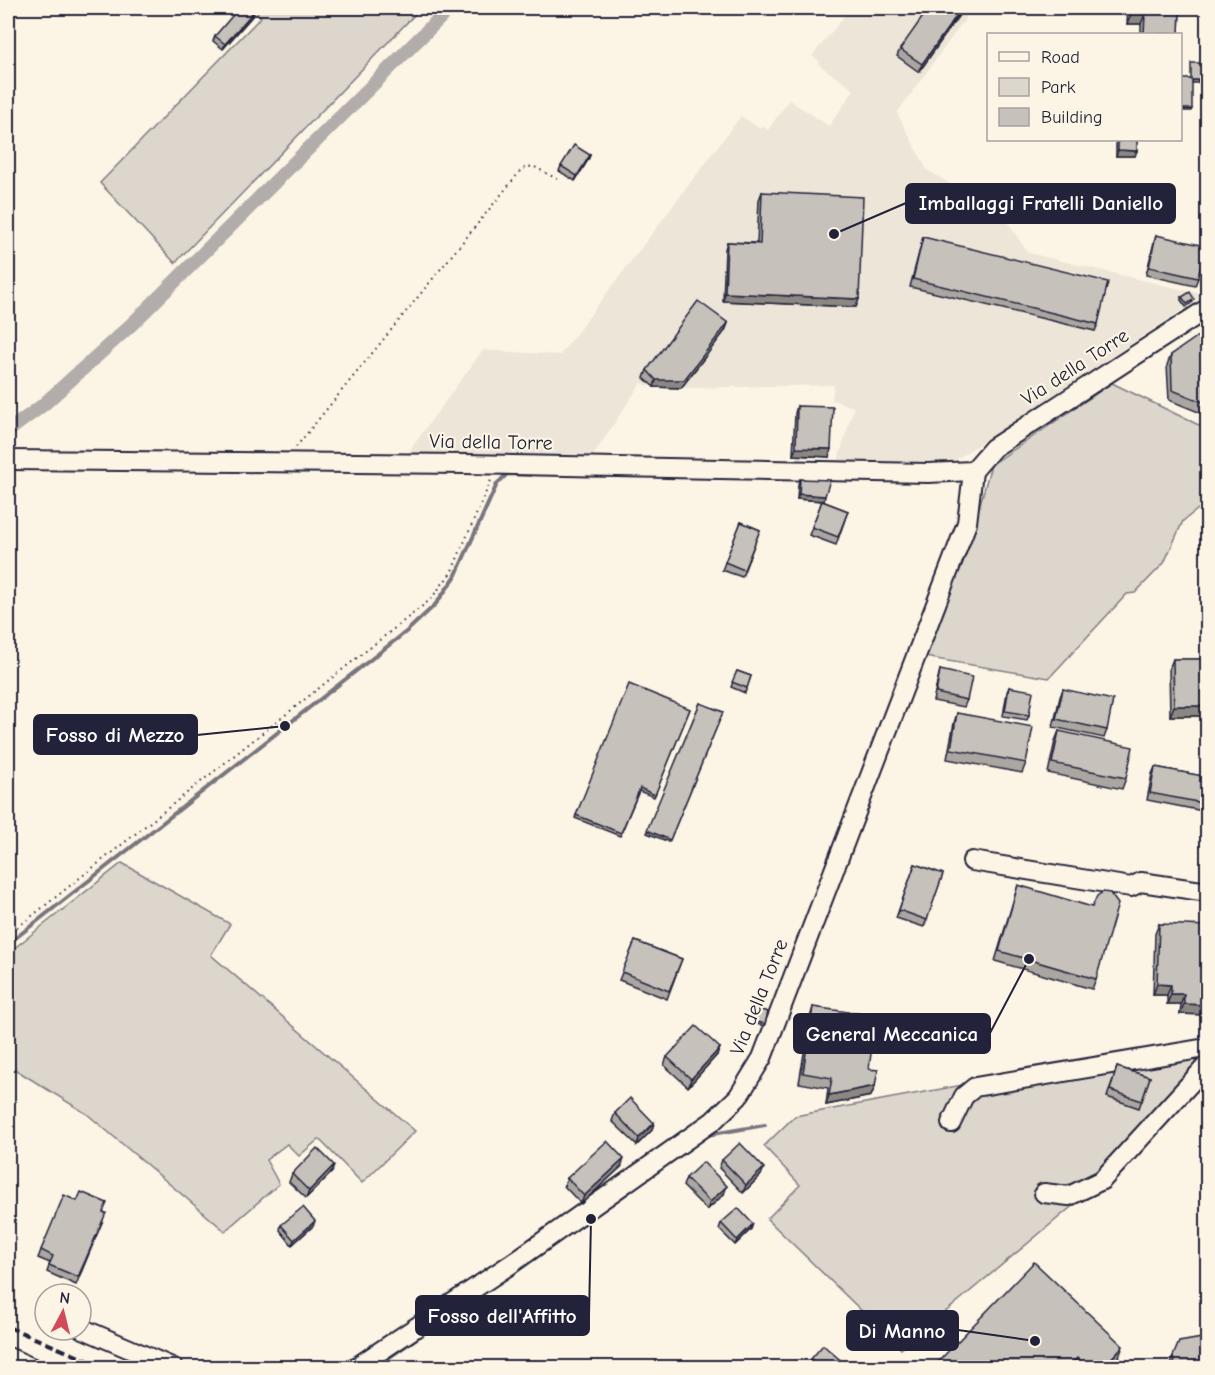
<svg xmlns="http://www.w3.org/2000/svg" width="1215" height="1375" viewBox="0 0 1215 1375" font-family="'Comic Neue',sans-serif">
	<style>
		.built { fill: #ece5d8 }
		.green { fill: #dcd6cc; stroke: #7f7c84; stroke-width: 1.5 }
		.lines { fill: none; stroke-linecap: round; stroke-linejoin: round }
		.stream { stroke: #78757e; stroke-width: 4 }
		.canal { stroke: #b2adab; stroke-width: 14 }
		.minor-casing { stroke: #22223b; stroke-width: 22 }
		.path { stroke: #22223b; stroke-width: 2; stroke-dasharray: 1.5 4.5; stroke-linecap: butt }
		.minor { stroke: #fcf5e5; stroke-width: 18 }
		.rail { stroke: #22223b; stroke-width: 4; stroke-dasharray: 9 4.5; stroke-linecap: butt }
		.wall { fill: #aaa6a1; stroke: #22223b; stroke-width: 1.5 }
		.shaded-wall { fill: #8b8783; stroke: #22223b; stroke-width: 1.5 }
		.building { fill: #c6c1bb; stroke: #22223b; stroke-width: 1.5 }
		.labels { text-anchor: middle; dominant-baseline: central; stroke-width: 4.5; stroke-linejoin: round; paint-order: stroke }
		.street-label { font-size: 20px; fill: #22223b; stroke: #fcf5e5 }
		.leader { fill: none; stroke: #22223b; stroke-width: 2 }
		.callout-dot { fill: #22223b; stroke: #fcf5e5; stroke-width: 2 }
		.callout { fill: #22223b; stroke: #22223b; stroke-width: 2 }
		.callout-label { font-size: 21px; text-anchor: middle; font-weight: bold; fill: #fff }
	</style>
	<rect width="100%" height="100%" fill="#fcf5e5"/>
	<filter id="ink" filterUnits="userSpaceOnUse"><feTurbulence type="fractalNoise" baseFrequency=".0167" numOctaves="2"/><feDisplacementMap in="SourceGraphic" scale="12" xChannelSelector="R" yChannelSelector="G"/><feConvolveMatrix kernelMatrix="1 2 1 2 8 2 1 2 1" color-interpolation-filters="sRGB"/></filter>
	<g filter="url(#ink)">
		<polygon class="built" points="851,8 973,8 897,113 927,170 1003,215 1028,253 1205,295 952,462 838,461 854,407 832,400 834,385 681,388 654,387 641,383 590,460 404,458 483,350 560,355 741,116 760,129 762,126 768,130 789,100 829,126 854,90 818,64 820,61 812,56"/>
		<g class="green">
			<polygon points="252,8 421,8 175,263 100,183 261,17"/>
			<polygon points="1112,383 1207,429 1207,502 1183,521 1164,563 1135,593 1127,594 1049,678 924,657 979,508 991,465"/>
			<polygon points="122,863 230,924 211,955 415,1131 362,1183 319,1139 299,1156 287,1144 266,1160 279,1184 225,1231 87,1114 8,1065 8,953"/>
			<polygon points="1207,1040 1194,1069 1088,1180 1094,1188 901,1349 767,1219 800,1185 764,1146 795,1116"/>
		</g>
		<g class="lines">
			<g class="stream">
				<polyline points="8,944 407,631 435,605 455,577 497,484 507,474 531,475"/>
				<polyline points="707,1135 765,1125"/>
				<polyline points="575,1229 631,1190"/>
				<polyline points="374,1368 435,1325"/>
			</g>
			<polyline class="canal" points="8,431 43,405 132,324 450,8"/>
			<g class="minor-casing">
				<g id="minor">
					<polyline points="8,460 465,464 928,473 973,471 993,448 1208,308"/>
					<polyline points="972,861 1131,887 1141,882 1208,892"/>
					<polyline points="951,1123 964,1096 975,1087 1200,1049 1208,1050"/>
					<polyline points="1044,1193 1069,1196 1102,1180 1208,1064"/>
					<polyline points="81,1328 174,1368"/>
					<polyline points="8,1357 33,1368"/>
					<polyline points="355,1368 511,1264 713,1121 738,1097 762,1058 967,523 973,471"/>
				</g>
			</g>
			<g class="path">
				<polyline points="296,447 522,169 533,166 557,179"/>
				<polyline points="8,935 430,600 451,573 492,478"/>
			</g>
			<use href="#minor" class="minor"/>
			<polyline class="rail" points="8,1327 106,1368"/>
		</g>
		<g class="wall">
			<polygon points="964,8 919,72 897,56 900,49"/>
			<polygon points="1128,8 1180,8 1179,34 1141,34 1141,24 1127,24"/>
			<polygon points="253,15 223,49 213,41 215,36"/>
			<polygon points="1116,140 1137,140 1135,156 1116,156"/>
			<polygon points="590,155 588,160 575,181 559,171 561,166"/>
			<polygon points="762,192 859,299 856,307 723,301 725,249 727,242 757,243 759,200"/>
			<polygon points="1156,235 1198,278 1195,286 1146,275 1154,242"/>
			<polygon points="923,237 1098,324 1095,331 910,287"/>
			<polygon points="1182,297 1193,302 1186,307 1181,300"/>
			<polygon points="728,323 725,331 681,388 654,387 644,378 647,370"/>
			<polygon points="1208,334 1208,416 1169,400 1167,365 1171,355"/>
			<polygon points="797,406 829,457 793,455 795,413"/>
			<polygon points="800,479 824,501 797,499 798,484"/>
			<polygon points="822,501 848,511 836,545 809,535"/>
			<polygon points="741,522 760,530 742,577 722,570"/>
			<polygon points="1173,659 1208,659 1208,716 1170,716 1169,669"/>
			<polygon points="940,670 967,700 964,707 933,701 938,678"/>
			<polygon points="737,671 751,676 745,693 731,687"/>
			<polygon points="1009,687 1029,715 1027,720 1003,716 1007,692"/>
			<polygon points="1063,689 1107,730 1104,738 1053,727 1060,697"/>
			<polygon points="700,703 723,712 669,842 647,833"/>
			<polygon points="690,709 654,797 639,791 620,836 575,818 576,815"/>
			<polygon points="957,713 1026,763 1022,773 947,759 954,723"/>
			<polygon points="1059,731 1126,778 1122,789 1048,773 1055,741"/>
			<polygon points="1155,767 1208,777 1208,812 1147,800 1152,774"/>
			<polygon points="915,864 943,874 924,927 896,918"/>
			<polygon points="1018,885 1096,979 1092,989 995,961"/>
			<polygon points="1159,924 1208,1015 1180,1014 1181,1004 1167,1004 1167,995 1153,995 1155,934"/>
			<polygon points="635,941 682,959 667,999 619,980"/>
			<polygon points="813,1007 869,1069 875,1086 871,1096 826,1105 828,1088 799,1083 810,1018"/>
			<polygon points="757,1009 768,1012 764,1026 753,1023"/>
			<polygon points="720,1048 717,1055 688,1087 664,1065 667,1057"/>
			<polygon points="1117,1067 1150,1077 1139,1108 1107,1097"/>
			<polygon points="615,1113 652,1130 637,1145 612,1121"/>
			<polygon points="722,1160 761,1175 743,1193 719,1168"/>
			<polygon points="621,1167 581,1204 564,1186 567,1178"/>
			<polygon points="332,1172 306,1198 289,1182 292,1174"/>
			<polygon points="686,1178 724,1194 707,1210 683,1186"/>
			<polygon points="77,1201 104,1212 103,1220 76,1285 47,1272 50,1263 38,1258 41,1250"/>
			<polygon points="721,1223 751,1229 735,1245 719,1229"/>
			<polygon points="281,1225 313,1226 292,1245 280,1230"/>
			<polygon points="1173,1356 1208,1368 1169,1368"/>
			<polygon points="1119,1357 1108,1368 936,1368 937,1363"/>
			<polygon points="811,1359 846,1365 845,1368 812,1368 809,1365"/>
		</g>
		<g class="shaded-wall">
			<polygon points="962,8 964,8 919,72 922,64"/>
			<polygon points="1193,9 1208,9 1208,11 1192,11"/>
			<polygon points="255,10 253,15 223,49 225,44"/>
			<polygon points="1131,14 1145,14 1141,24 1127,24"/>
			<polygon points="1192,80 1208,80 1208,83 1191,83"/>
			<polygon points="1180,109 1192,109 1191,111 1180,111"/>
			<polygon points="1118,150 1137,151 1135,156 1116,156"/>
			<polygon points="590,155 588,160 575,181 577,176"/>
			<polygon points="725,293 859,299 856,307 723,301"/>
			<polygon points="728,323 725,331 681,388 654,387 656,380"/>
			<polygon points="796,448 831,449 829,457 793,455"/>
			<polygon points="799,494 825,496 824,501 797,499"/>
			<polygon points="1174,706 1208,706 1208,716 1170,716"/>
			<polygon points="1157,984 1171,985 1167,995 1153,995"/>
			<polygon points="1171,994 1184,994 1181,1004 1167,1004"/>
			<polygon points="1184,1004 1208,1005 1208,1015 1180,1014"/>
			<polygon points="720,1048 717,1055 688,1087 691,1079"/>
			<polygon points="875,1086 871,1096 826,1105 829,1095"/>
			<polygon points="654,1123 652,1130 637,1145 639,1138"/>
			<polygon points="624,1159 621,1167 581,1204 584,1196"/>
			<polygon points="334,1165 332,1172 306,1198 309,1191"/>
			<polygon points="764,1168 761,1175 743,1193 746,1185"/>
			<polygon points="727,1186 724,1194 707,1210 710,1202"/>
			<polygon points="315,1221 313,1226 292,1245 294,1240"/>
			<polygon points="753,1224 751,1229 735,1245 737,1240"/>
			<polygon points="1123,1346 1119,1357 1108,1368 1102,1368"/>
			<polygon points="1077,1358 1073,1368 1067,1368"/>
		</g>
		<g class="building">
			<polygon points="239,8 252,8 255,10 225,44 215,36"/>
			<polygon points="929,8 962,8 922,64 900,49"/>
			<polygon points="1131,8 1180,8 1179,34 1144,34 1145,14 1131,14"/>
			<rect x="1193" y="8" width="15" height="1"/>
			<polygon points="1191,63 1208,63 1208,80 1192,80 1192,109 1180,109 1180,79 1191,79"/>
			<polygon points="1118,140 1137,140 1137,151 1118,150"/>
			<polygon points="574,145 590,155 577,176 561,166"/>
			<polygon points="762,192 863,197 859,299 725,293 727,242 760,244"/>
			<polygon points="1156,235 1205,246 1198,278 1149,267"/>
			<polygon points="923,237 1108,282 1098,324 913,279"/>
			<polygon points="1190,292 1194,299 1187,304 1182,297"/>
			<polygon points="698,301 728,323 684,380 656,380 647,370"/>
			<polygon points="1201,334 1208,334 1208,404 1172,390 1171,355"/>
			<polygon points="797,406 833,407 831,449 796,448"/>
			<polygon points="800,479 830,480 825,496 799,494"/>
			<polygon points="822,501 848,511 838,537 812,527"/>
			<polygon points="741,522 760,530 744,570 725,562"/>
			<polygon points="1173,659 1208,659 1208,706 1174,706"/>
			<polygon points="940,670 972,677 967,700 936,693"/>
			<polygon points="737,671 751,676 747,688 732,682"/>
			<polygon points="629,684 690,709 655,795 640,788 621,833 576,815"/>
			<polygon points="1009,687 1033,691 1029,715 1005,711"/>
			<polygon points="1063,689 1113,700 1107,730 1056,719"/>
			<polygon points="700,703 723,712 670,840 647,830"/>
			<polygon points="957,713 1033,727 1026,763 951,749"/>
			<polygon points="1059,731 1133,747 1126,778 1052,763"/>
			<polygon points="1155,767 1208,777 1208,804 1150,793"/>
			<polygon points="915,864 943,874 927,920 899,910"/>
			<polygon points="1018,885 1092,907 1097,896 1103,892 1110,893 1118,904 1096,979 999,951"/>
			<polygon points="1159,924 1208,926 1208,1005 1184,1004 1184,994 1171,994 1171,985 1157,984"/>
			<polygon points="635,941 682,959 669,991 622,972"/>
			<polygon points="813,1007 876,1016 869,1069 878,1070 875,1086 829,1095 832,1078 803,1073"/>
			<polygon points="757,1009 768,1012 765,1024 754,1021"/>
			<polygon points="696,1026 720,1048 691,1079 667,1057"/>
			<polygon points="1117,1067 1150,1077 1142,1101 1110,1090"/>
			<polygon points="630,1098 654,1123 639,1138 615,1113"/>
			<polygon points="607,1141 624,1159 584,1196 567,1178"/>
			<polygon points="740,1143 764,1168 746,1185 722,1160"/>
			<polygon points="317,1148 334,1165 309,1191 292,1174"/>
			<polygon points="703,1162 727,1186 710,1202 686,1178"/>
			<polygon points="81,1192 107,1203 103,1212 106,1213 78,1277 49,1265 53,1256 41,1250 64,1195 77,1201"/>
			<polygon points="303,1207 315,1221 294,1240 281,1225"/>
			<polygon points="738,1208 753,1224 737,1240 721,1223"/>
			<polygon points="1034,1262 1123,1346 1102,1368 1087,1368 1077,1358 1067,1368 942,1368 937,1363"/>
			<polygon points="1208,1337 1208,1368 1175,1368 1173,1356 1179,1342"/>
			<polygon points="823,1345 846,1365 844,1368 820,1368 811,1359"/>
		</g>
	</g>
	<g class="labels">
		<g class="street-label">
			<text transform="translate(1075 367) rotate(-33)">Via della Torre</text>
			<text transform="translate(491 442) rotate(1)">Via della Torre</text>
			<text transform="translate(759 997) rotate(-68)">Via della Torre</text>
		</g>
	</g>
	<path class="leader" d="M834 234L906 203M285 726L197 735M1029 959L990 1033M591 1219L589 1316M1035 1341L958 1330"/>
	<g class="callout-dot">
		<circle cx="834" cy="234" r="6"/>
		<circle cx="285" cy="726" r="6"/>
		<circle cx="1029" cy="959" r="6"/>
		<circle cx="591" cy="1219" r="6"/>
		<circle cx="1035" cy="1341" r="6"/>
	</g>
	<g class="callout">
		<rect x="906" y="184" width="269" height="39" rx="6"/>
		<rect x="34" y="715" width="163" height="39" rx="6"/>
		<rect x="794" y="1014" width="196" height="39" rx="6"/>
		<rect x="416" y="1296" width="173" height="39" rx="6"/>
		<rect x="847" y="1311" width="111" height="39" rx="6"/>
	</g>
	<g class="callout-label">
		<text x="1041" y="210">Imballaggi Fratelli Daniello</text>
		<text x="115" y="742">Fosso di Mezzo</text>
		<text x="892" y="1041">General Meccanica</text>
		<text x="502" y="1323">Fosso dell'Affitto</text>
		<text x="902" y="1338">Di Manno</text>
	</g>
	<rect width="1215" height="1375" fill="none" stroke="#fcf5e5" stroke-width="30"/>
	<rect x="15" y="15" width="1185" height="1345" fill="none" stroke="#22223b" stroke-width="2" filter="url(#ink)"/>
	<rect x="987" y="33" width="195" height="108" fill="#fcf5e5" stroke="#a5a1a1" stroke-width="1.5"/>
	<rect x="999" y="52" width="30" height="9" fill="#fcf5e5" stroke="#a5a1a1" stroke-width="1.5"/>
	<text x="1041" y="63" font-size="18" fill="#22223b">Road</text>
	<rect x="999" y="78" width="30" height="18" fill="#dcd6cc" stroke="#a5a1a1" stroke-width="1.5"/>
	<text x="1041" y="93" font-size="18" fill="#22223b">Park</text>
	<rect x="999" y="108" width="30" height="18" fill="#c6c1bb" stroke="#a5a1a1" stroke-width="1.5"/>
	<text x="1041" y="123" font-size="18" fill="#22223b">Building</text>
	<g transform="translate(63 1312) rotate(7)"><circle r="28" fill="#fcf5e5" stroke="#a5a1a1" stroke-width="1.5"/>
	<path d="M0-4.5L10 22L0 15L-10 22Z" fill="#d1495b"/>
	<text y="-9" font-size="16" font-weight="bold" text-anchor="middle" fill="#22223b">N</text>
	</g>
</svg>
